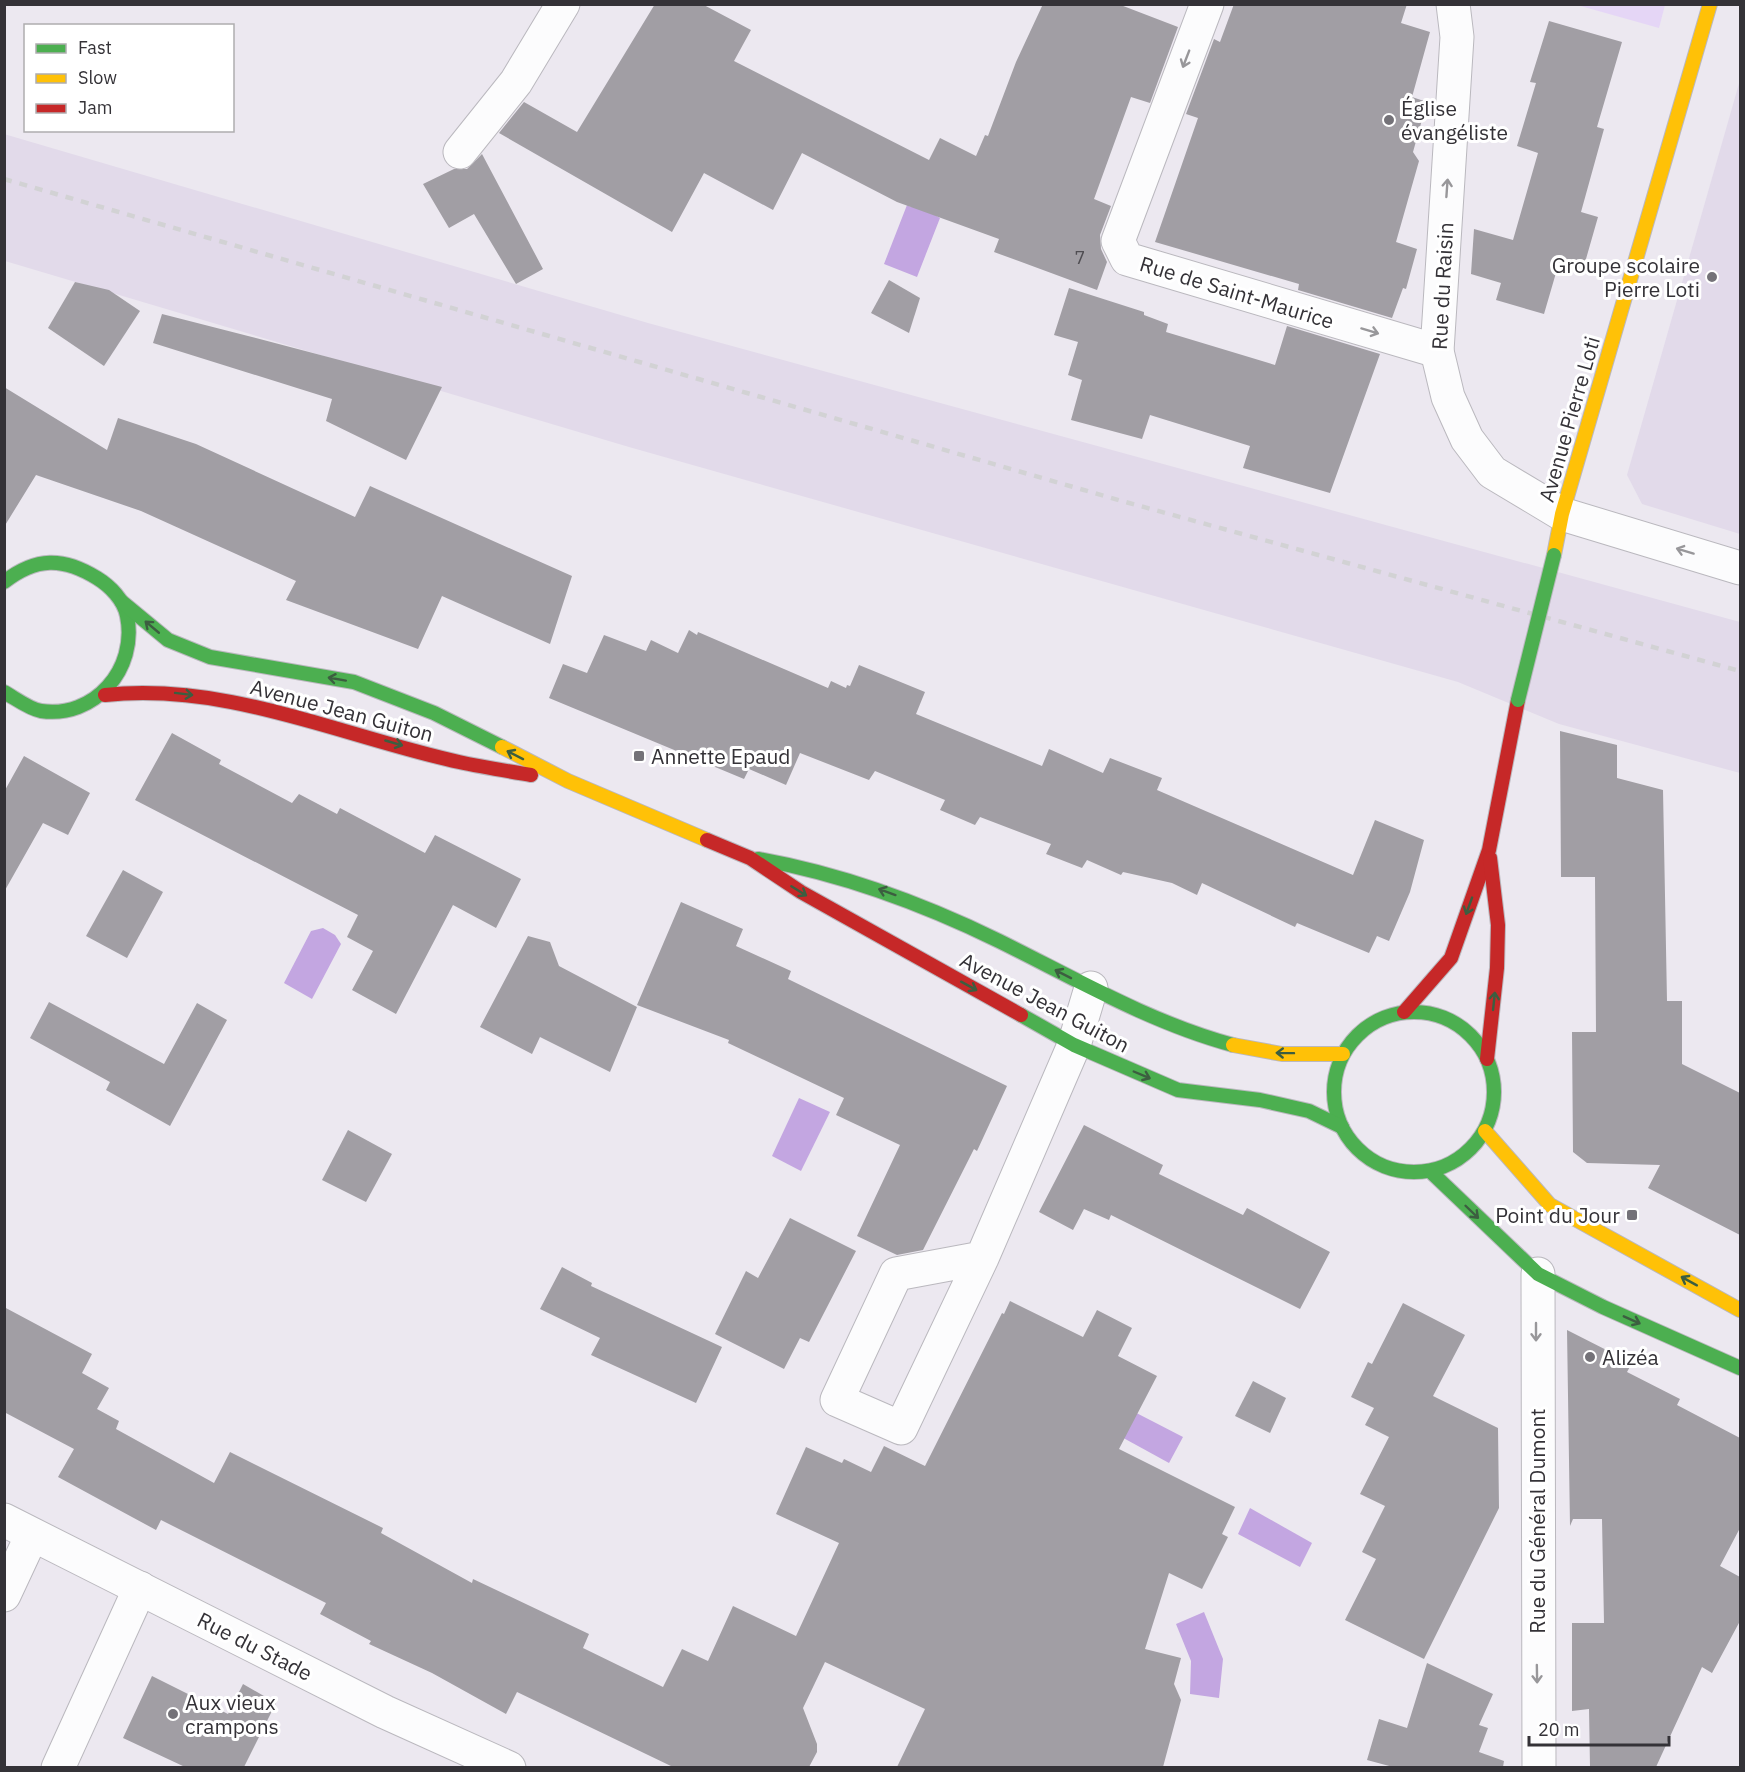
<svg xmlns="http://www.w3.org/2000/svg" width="1745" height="1772" viewBox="0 0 1745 1772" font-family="'IBM Plex Sans',sans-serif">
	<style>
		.built { fill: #e2daea }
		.green { fill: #e5d6f6 }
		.water { fill: #c3a6e1 }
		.building { fill: #a19ea4 }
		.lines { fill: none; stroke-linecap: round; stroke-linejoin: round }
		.street-casing { stroke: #bab8be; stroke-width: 35 }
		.fast-casing { stroke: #bab8be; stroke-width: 16 }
		.slow-casing { stroke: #bab8be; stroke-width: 16 }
		.jam-casing { stroke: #bab8be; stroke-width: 16 }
		.street { stroke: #fcfcfd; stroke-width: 33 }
		.fast { stroke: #4caf50; stroke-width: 14 }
		.slow { stroke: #ffc107; stroke-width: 14 }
		.jam { stroke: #c62828; stroke-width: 14 }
		.rail { stroke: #d2d2d4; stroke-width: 4.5; stroke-dasharray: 8 8; stroke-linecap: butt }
		.fast-bridge-casing { stroke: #bab8be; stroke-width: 16; stroke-linecap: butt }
		.fast-bridge { stroke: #4caf50; stroke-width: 14 }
		.oneway { stroke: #98979a }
		.oneway2 { stroke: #3c5e40 }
		.poi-dot { fill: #747278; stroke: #fff; stroke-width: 2 }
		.labels { text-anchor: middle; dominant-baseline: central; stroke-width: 6; stroke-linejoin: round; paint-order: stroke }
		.number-label { font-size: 18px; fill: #4f4d52 }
		.poi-label { font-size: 21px; fill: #343237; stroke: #fff; text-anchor: start }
		.street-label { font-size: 21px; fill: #343237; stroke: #fff }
	</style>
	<rect width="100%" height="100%" fill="#ece8f0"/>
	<g class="built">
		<polygon points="1740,80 1740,534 1642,504 1627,475"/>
		<polygon points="4,134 648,323 1740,622 1740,773 1559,724 1458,682 629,447 5,261"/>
	</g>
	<polygon class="green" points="1577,5 1665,5 1659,28"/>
	<g class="water">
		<polygon points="914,203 940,218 917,277 884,264 907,205 911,207"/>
		<polygon points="323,928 335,935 341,944 312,999 284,983 311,931"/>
		<polygon points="799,1098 830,1112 801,1171 772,1156"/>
		<polygon points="1119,1404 1183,1437 1169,1463 1107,1429"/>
		<polygon points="1250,1508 1312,1543 1300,1567 1238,1534"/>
		<polygon points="1204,1612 1223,1659 1219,1698 1190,1694 1191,1661 1176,1624"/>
	</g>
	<g class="building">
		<polygon points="655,4 702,4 751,30 734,61 929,160 940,138 976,156 985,135 988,136 1016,62 1043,4 1118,4 1178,27 1150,103 1131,97 1094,199 1111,206 1100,235 1101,249 1107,262 1097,290 994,252 999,239 897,202 802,153 773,210 704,173 672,232 499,133 524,102 577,132"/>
		<polygon points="1234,4 1407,4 1401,23 1430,32 1412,97 1427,102 1413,152 1419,161 1396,242 1417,249 1406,289 1403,288 1392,318 1298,290 1299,284 1155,242 1198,118 1186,114 1214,39 1220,42"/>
		<polygon points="1549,21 1622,42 1597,127 1604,129 1581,212 1598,217 1582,273 1558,266 1544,314 1496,300 1501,283 1471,274 1474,229 1513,240 1538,153 1517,146 1536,83 1530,82"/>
		<polygon points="482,154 543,269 516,284 474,214 449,228 423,184 454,169 467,169"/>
		<polygon points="889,280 920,298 909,333 871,313"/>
		<polygon points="75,282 109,290 140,311 104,366 48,328"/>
		<polygon points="1069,288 1144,312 1144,315 1168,324 1166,332 1275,365 1287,326 1380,354 1330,493 1243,468 1250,446 1150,415 1142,439 1071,420 1082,380 1068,375 1078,342 1054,335"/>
		<polygon points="162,314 248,336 442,387 406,460 326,421 332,399 153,343"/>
		<polygon points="4,387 107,450 118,418 196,444 355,517 370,486 572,576 550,644 442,596 418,649 286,600 296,581 141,511 36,475 4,527"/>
		<polygon points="689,630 697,635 698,632 828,688 831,681 846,688 847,685 850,686 859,665 925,692 916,714 1042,766 1049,749 1103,773 1110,758 1162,778 1157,790 1353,875 1375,820 1424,840 1410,892 1389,941 1377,936 1369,953 1297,923 1295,927 1202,883 1197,895 1172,883 1123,872 1121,875 1087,860 1082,868 1046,854 1051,844 980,817 975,825 940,810 945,800 875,771 869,780 800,753 786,785 749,769 744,779 549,698 563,664 587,673 604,635 646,651 651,640 678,653"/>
		<polygon points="1560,731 1617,745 1617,778 1663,790 1667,1001 1682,1001 1682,1064 1740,1093 1740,1235 1648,1188 1660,1165 1587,1163 1573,1152 1572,1032 1596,1032 1595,877 1561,877"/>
		<polygon points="172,733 221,760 219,764 292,803 299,794 337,814 340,808 425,853 435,835 521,879 496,928 453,905 396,1014 352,990 373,951 347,937 358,915 135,800"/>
		<polygon points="24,756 90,793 68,835 43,823 4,892 4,792"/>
		<polygon points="123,870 163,892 127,958 86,936"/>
		<polygon points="681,902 743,929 736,946 791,971 788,979 1007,1086 977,1151 974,1149 923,1250 897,1255 857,1236 900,1145 836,1115 844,1098 728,1043 729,1040 637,1005"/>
		<polygon points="528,936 550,942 559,966 637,1007 610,1072 540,1037 532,1054 480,1027"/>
		<polygon points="49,1002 164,1064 197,1003 227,1020 170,1126 106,1090 110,1082 30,1038"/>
		<polygon points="1084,1125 1163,1165 1159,1174 1243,1215 1247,1208 1330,1252 1300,1309 1111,1215 1109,1220 1084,1209 1073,1230 1039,1212"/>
		<polygon points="348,1130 392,1154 366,1202 322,1180"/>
		<polygon points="790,1218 856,1251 809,1342 800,1338 784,1369 715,1334 746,1271 758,1278"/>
		<polygon points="562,1267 592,1283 591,1286 722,1347 696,1403 591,1355 600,1338 540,1309"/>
		<polygon points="1010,1301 1083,1337 1097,1310 1132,1328 1118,1356 1157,1376 1119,1449 1235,1507 1222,1534 1228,1537 1202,1589 1169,1573 1145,1649 1181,1658 1174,1684 1181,1700 1163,1767 897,1767 925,1709 825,1662 803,1708 817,1744 817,1752 809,1767 673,1767 517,1692 506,1714 432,1673 369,1644 371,1641 320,1614 326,1603 161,1520 156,1530 58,1477 74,1449 4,1412 4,1307 92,1354 82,1373 109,1388 97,1409 119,1421 116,1429 214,1483 230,1452 383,1528 381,1533 472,1583 473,1579 589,1634 583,1648 663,1687 682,1649 708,1661 733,1606 796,1636 839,1543 776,1514 806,1447 842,1463 844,1459 871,1472 884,1446 925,1466 1002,1313 1004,1314"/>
		<polygon points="1403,1303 1465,1335 1433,1396 1498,1428 1499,1508 1424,1659 1345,1620 1376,1559 1362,1552 1385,1506 1360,1494 1389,1437 1365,1425 1374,1408 1351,1397 1368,1362 1372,1364"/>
		<polygon points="1567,1330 1632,1363 1627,1372 1680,1399 1677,1405 1740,1438 1740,1528 1720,1566 1740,1577 1740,1621 1712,1673 1702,1667 1656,1767 1590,1767 1589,1709 1572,1711 1572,1623 1604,1623 1602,1519 1573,1519 1570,1526"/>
		<polygon points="1253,1381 1286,1398 1270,1433 1235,1416"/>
		<polygon points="1427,1663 1493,1694 1479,1725 1488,1728 1479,1752 1504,1761 1503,1767 1393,1767 1367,1760 1379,1719 1407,1728"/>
		<polygon points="152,1676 228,1714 243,1684 276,1703 244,1767 185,1767 123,1738"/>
	</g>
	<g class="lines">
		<g class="street-casing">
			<g id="street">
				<polyline points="1207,4 1118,241 1127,259 1437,351"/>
				<polyline points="1453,4 1457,37 1437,351 1448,397 1467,439 1492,472 1562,514 1740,568"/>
				<polyline points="460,152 516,82 563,4"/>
				<polyline points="982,1258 896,1274 837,1400 901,1428 982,1258 1074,1045 1091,988"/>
				<polyline points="1538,1274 1539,1768"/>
				<polyline points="4,1520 385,1712 509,1768"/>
				<polyline points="4,1595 32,1535"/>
				<polyline points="58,1768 140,1588"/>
			</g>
		</g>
		<g class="fast-casing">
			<g id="fast">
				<path d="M4,582C36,557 63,557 97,578C110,586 124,600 127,616C138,669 94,719 41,711C29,709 15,698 4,692"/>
				<polyline points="122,602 168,640 210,657 354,682 434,713 502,747"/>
				<path d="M758,859C843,874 921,903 999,941C1074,978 1151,1023 1233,1045"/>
				<circle cx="1414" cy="1092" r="80"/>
				<polyline points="1021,1015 1074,1045 1178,1090 1260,1100 1309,1111 1342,1127"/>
				<polyline points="1430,1171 1538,1274 1603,1307 1740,1368"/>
			</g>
		</g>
		<g class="slow-casing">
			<g id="slow">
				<polyline points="1554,555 1562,514 1710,4"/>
				<polyline points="502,747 568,781 707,840"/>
				<polyline points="1233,1045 1282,1054 1343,1054"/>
				<polyline points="1485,1131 1550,1205 1740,1310"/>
			</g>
		</g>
		<g class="jam-casing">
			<g id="jam">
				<path d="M105,695C228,682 341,736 459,762C482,767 507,771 531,775"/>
				<polyline points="707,840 750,858 801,892 1021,1015"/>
				<polyline points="1404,1012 1451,958 1489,850 1518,700"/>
				<polyline points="1487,1059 1497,968 1498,925 1490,858"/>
			</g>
		</g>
		<use href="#street" class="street"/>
		<use href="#fast" class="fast"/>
		<use href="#slow" class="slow"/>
		<use href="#jam" class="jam"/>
		<polyline class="rail" points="4,179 1122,501 1740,671"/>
		<g class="fast-bridge-casing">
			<polyline id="fast-bridge" points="1518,700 1554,555"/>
		</g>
		<use href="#fast-bridge" class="fast-bridge"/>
	</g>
	<defs><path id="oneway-shaft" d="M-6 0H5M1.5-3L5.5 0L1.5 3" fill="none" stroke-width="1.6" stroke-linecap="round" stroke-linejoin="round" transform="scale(1.5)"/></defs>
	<g class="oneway">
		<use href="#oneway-shaft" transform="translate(1186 59) rotate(111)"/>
		<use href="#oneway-shaft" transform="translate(1447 188) rotate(-86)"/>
		<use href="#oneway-shaft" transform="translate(1370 331) rotate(17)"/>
		<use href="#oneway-shaft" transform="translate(1685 551) rotate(-163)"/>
		<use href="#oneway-shaft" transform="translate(1536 1332) rotate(90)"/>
		<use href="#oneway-shaft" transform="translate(1537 1674) rotate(89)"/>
	</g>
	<g class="oneway2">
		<use href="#oneway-shaft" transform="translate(152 627) rotate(-140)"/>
		<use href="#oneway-shaft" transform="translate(337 679) rotate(-170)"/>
		<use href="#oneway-shaft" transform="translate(184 694) rotate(7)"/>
		<use href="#oneway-shaft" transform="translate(394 743) rotate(16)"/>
		<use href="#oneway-shaft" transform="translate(515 755) rotate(-153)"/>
		<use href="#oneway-shaft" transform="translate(799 891) rotate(32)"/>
		<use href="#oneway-shaft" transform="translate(887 892) rotate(-160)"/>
		<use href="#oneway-shaft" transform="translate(1469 906) rotate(110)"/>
		<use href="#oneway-shaft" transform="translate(1063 974) rotate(-153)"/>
		<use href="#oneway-shaft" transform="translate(969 986) rotate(29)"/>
		<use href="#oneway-shaft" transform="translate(1494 1001) rotate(-84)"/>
		<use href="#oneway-shaft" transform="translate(1285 1053) rotate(-179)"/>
		<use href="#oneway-shaft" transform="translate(1142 1075) rotate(23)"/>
		<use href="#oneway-shaft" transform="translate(1472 1212) rotate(44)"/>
		<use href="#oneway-shaft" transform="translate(1689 1281) rotate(-151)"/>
		<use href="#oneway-shaft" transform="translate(1632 1320) rotate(24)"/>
	</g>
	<g class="poi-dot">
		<circle cx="1389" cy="120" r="6"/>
		<circle cx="1712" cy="277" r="6"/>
		<rect x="633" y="750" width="12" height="12" rx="3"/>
		<rect x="1626" y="1209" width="12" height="12" rx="3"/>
		<circle cx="1590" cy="1357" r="6"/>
		<circle cx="173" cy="1714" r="6"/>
	</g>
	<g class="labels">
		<g class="number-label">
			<text x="1080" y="257">7</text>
		</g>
		<g class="poi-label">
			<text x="1401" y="108">Église<tspan x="1401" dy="24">évangéliste</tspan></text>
			<text x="1700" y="265" text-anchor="end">Groupe scolaire<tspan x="1700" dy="24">Pierre Loti</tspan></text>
			<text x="651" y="756">Annette Epaud</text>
			<text x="1620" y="1215" text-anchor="end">Point du Jour</text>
			<text x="1602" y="1357">Alizéa</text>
			<text x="185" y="1702">Aux vieux<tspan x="185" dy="24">crampons</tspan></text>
		</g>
		<g class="street-label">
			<text transform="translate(1442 286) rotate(-87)">Rue du Raisin</text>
			<text transform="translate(1237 292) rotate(17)">Rue de Saint-Maurice</text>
			<text transform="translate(1569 419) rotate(-74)">Avenue Pierre Loti</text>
			<text transform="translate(342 710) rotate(15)">Avenue Jean Guiton</text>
			<text transform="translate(1045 1002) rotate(28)">Avenue Jean Guiton</text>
			<text transform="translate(1537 1521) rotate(-90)">Rue du Général Dumont</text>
			<text transform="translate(255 1646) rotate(27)">Rue du Stade</text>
		</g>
	</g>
	<rect width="1745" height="1772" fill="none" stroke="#343237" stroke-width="12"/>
	<rect x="24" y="24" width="210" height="108" fill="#ffffff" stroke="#aeadaf" stroke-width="1.5"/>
	<rect x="36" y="44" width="30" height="9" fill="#4caf50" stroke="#aeadaf" stroke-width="1.5"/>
	<text x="78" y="54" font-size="18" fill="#343237">Fast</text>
	<rect x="36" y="74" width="30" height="9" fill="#ffc107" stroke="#aeadaf" stroke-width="1.5"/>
	<text x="78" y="84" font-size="18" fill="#343237">Slow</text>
	<rect x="36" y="104" width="30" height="9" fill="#c62828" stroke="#aeadaf" stroke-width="1.5"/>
	<text x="78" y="114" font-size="18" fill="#343237">Jam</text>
	<path d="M1529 1736v9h140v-9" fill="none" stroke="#343237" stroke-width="3"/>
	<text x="1538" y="1736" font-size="18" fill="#343237" stroke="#ffffff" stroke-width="4.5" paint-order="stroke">20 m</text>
</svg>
